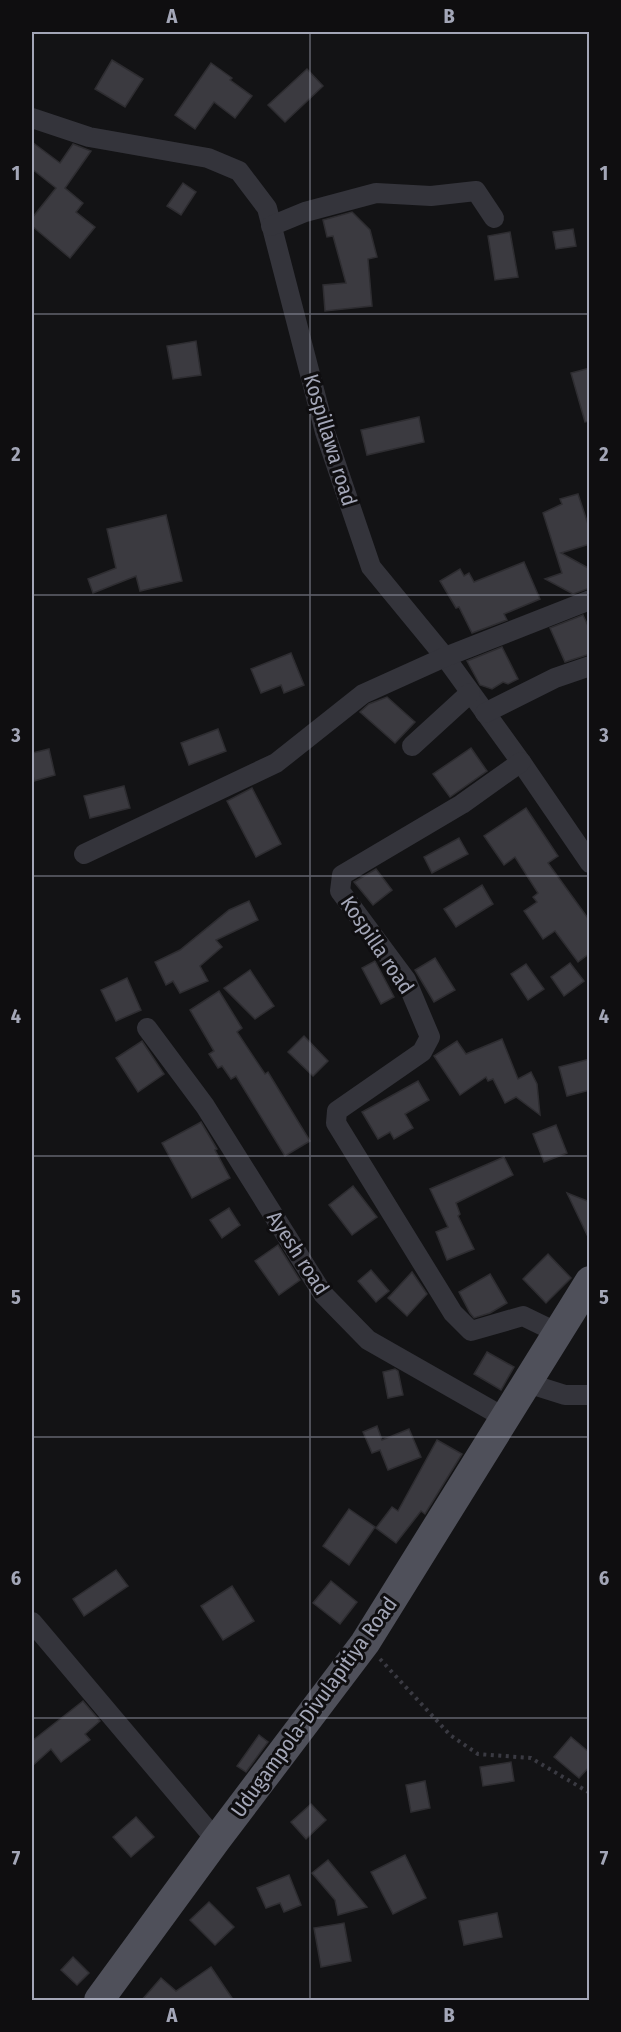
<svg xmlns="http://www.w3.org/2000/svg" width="621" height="2032" viewBox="0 0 621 2032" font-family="'Fira Sans Condensed',sans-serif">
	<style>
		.building { fill: #3b3a40; stroke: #2e2d31; stroke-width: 1.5 }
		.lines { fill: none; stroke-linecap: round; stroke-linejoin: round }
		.path { stroke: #3a3a42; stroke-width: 4; stroke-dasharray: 3 4.5; stroke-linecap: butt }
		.minor { stroke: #34343b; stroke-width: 20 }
		.primary { stroke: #4f505a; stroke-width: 30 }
		.grid { fill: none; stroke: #a3a6b7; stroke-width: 1.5; stroke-opacity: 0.55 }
		.labels { text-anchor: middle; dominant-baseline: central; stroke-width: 6; stroke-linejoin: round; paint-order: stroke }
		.street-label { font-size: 21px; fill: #a3a6b7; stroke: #0f0e10 }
		.neatline { fill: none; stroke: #a3a6b7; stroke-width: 2 }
		.grid-label { font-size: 20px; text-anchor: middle; font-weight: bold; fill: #a3a6b7 }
	</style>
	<rect width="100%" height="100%" fill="#131315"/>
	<g class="building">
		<polygon points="112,60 143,79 125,107 95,89"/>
		<polygon points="211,63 232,78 230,80 252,96 235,118 214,102 195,129 175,115"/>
		<polygon points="307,69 323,86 285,122 268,105"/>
		<polygon points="32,142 60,163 73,144 91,151 65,188 83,203 76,212 95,227 70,258 32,226 32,218 56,188 32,169"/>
		<polygon points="183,183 196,192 181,215 167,206"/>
		<polygon points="352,212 370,230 377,257 368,259 372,306 325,311 323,285 346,283 333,236 327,237 323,220"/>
		<polygon points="573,229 576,246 556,249 553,232"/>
		<polygon points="510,232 518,277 495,280 488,236"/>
		<polygon points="196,341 201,375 173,379 167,346"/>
		<polygon points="590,368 590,421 585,422 571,373"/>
		<polygon points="419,417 424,442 367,455 361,430"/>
		<polygon points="578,494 590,530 590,544 561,553 590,569 590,588 573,594 545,579 562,573 543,513 562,504 560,499"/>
		<polygon points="166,515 182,581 140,591 136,576 93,593 88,579 116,568 107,529"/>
		<polygon points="524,562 540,599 504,614 507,620 472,633 459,607 456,608 440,581 460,569 464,576 469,573 474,582"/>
		<polygon points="583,615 590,630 590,654 565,662 550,628"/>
		<polygon points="502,647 518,679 508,684 503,682 492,689 480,685 467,661"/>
		<polygon points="291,653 304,685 284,693 281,685 261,693 251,669"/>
		<polygon points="387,697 415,722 395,743 360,712 369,704"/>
		<polygon points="218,729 226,751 189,765 181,743"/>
		<polygon points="471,748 487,771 450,797 433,774"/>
		<polygon points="49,749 55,775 34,781 32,770 32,753"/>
		<polygon points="124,786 130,808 90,818 84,796"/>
		<polygon points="252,788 281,844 256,857 227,801"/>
		<polygon points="526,808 558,856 548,863 590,921 590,953 578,962 555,931 543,939 524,911 537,902 533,897 538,893 515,857 504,865 484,836"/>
		<polygon points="459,838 468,854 432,873 424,857"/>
		<polygon points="376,869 392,890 373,905 354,882"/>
		<polygon points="482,885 493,904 456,927 444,909"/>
		<polygon points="249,901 258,920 216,940 222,947 200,966 208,981 180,993 173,981 166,985 155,962 180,950 229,910"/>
		<polygon points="435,958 455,990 434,1002 415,970"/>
		<polygon points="375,961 394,997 381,1004 362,968"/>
		<polygon points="570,963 584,981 564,996 551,977"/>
		<polygon points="526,964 544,989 528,1000 511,974"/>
		<polygon points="250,970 274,1006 255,1019 224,988"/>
		<polygon points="127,978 141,1010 116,1021 101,990"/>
		<polygon points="219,991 242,1028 237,1032 265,1074 268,1072 310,1141 285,1156 236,1076 231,1079 222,1066 218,1068 209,1054 214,1051 190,1010"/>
		<polygon points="304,1036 328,1061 313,1076 288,1052"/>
		<polygon points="502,1039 518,1079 531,1072 537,1084 540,1115 516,1097 505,1103 493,1079 488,1081 486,1077 460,1095 434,1056 457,1041 466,1054"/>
		<polygon points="142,1041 164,1074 138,1092 116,1058"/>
		<polygon points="590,1059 590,1090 567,1096 559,1067"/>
		<polygon points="418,1081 429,1100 405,1114 413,1128 394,1139 390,1132 378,1139 362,1112"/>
		<polygon points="201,1122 217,1149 215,1150 230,1178 192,1198 162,1143"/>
		<polygon points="556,1125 567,1153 544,1162 533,1134"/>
		<polygon points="504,1157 513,1175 456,1203 460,1214 458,1216 474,1249 447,1260 436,1232 448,1227 430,1189"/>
		<polygon points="353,1186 377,1217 352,1235 329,1205"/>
		<polygon points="567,1193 590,1202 590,1241"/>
		<polygon points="229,1208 240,1225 222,1238 210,1220"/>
		<polygon points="278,1245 300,1280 279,1295 255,1261"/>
		<polygon points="548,1254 571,1278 546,1303 523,1279"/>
		<polygon points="371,1270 389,1291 376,1302 358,1281"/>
		<polygon points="412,1272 427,1294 407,1316 388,1298"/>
		<polygon points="490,1274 507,1303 490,1313 474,1318 470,1313 459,1292"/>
		<polygon points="487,1352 514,1367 501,1390 474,1374"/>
		<polygon points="395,1369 398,1371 403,1395 388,1398 383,1372"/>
		<polygon points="377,1426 382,1440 409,1429 421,1457 388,1470 380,1450 372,1453 363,1432"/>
		<polygon points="437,1440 462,1454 425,1514 421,1511 396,1543 376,1528 392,1507 398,1511"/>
		<polygon points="349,1509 375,1527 349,1565 323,1546"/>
		<polygon points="116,1570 128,1586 84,1616 73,1599"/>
		<polygon points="331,1581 357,1602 340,1624 313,1603"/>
		<polygon points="232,1586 254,1621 223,1640 201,1606"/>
		<polygon points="83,1701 100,1721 85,1734 90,1740 61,1762 51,1749 32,1766 32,1741"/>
		<polygon points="259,1735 268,1742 246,1772 237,1766"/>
		<polygon points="571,1737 590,1753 590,1766 579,1778 554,1757"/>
		<polygon points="511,1762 514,1781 483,1786 480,1767"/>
		<polygon points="425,1781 430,1808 411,1812 406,1785"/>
		<polygon points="311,1804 326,1820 306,1839 291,1822"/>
		<polygon points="136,1817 154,1837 131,1857 113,1837"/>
		<polygon points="405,1855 426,1898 393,1914 371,1872"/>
		<polygon points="328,1860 367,1907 338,1915 335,1900 312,1873"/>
		<polygon points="289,1875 301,1905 284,1912 280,1903 266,1908 257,1888"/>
		<polygon points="209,1902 234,1927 215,1945 190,1920"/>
		<polygon points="497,1913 502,1937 464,1945 459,1921"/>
		<polygon points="344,1923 351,1961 321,1967 314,1928"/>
		<polygon points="73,1957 89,1973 77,1985 61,1970"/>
		<polygon points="211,1967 234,2001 141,2001 161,1978 176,1991"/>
	</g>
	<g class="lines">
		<polyline class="path" points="380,1659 450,1735 478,1754 531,1758 590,1793"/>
		<g class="minor">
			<polyline points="32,118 89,137 208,158 239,171 267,208 325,432 371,567 445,657 521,762 590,863"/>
			<polyline points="271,226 305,212 376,193 431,196 476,191 494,218"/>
			<polyline points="485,713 555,678 590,666"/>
			<polyline points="412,746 470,693"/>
			<polyline points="521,762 462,804 342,875 340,891 406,980 430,1037 422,1052 337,1111 336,1123 453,1313 471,1331 523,1316 558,1333"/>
			<polyline points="84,854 276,763 363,694 445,657 590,600"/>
			<polyline points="147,1028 205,1106 323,1294 368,1340 505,1418"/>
			<polyline points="527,1383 565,1395 590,1395"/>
			<polyline points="32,1622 216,1840"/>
		</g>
		<polyline class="primary" points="99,2000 216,1840 365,1643 590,1281"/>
	</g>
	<path class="grid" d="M310,32V2000M32,314H590M32,595H590M32,876H590M32,1156H590M32,1437H590M32,1718H590"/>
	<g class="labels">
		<g class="street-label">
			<text transform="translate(330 440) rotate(73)">Kospillawa road</text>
			<text transform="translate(377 945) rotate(56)">Kospilla road</text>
			<text transform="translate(298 1253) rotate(57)">Ayesh road</text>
			<text transform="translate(314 1707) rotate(-54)">Udugampola-Divulapitiya Road</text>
		</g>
	</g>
	<rect width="621" height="2032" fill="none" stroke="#0f0e10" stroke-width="66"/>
	<rect x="33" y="33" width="555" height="1966" class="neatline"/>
	<g class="grid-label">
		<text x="172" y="23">A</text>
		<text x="449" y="23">B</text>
		<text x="16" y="180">1</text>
		<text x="604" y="180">1</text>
		<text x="16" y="461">2</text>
		<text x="604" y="461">2</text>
		<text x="16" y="742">3</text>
		<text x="604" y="742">3</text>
		<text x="16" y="1023">4</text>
		<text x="604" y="1023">4</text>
		<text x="16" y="1304">5</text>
		<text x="604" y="1304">5</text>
		<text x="16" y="1585">6</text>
		<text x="604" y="1585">6</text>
		<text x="16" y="1865">7</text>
		<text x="604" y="1865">7</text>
		<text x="172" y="2022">A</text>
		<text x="449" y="2022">B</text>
	</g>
</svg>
